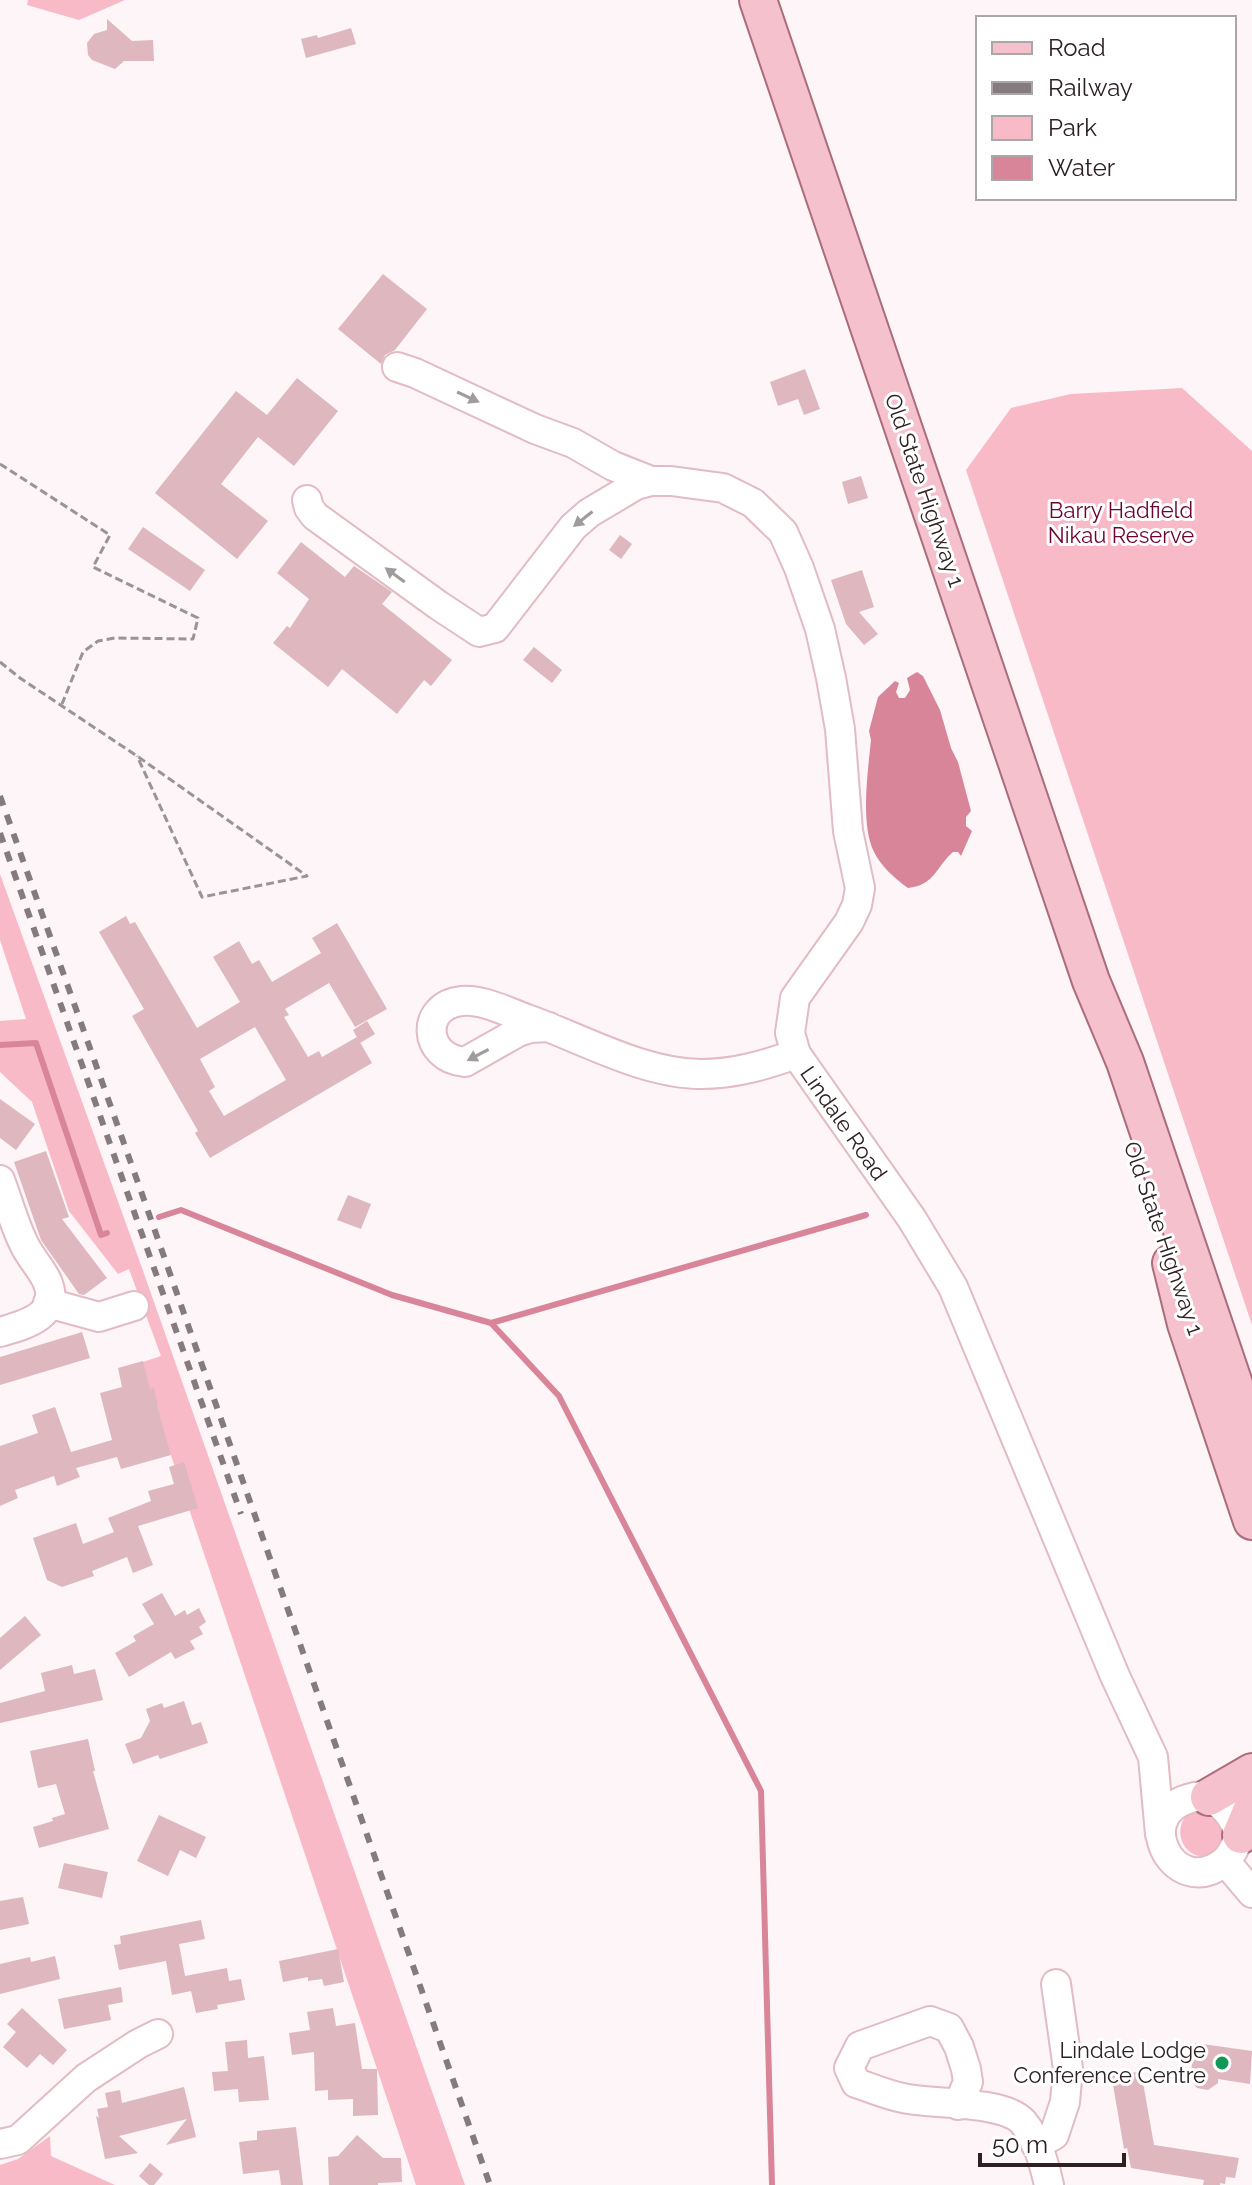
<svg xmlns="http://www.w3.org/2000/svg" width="1252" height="2185" viewBox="0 0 1252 2185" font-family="Raleway,sans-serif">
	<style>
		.green { fill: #f9bac7 }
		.water { fill: #d98599 }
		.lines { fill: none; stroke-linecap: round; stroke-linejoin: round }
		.stream { stroke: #d98599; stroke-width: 6 }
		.building { fill: #deb7bf; fill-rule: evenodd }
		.minor-casing { stroke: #e2bbc3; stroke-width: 32 }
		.major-casing { stroke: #ab6d7b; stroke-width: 40 }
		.path { stroke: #9d9294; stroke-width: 3; stroke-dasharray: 8 4; stroke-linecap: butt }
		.minor { stroke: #fff; stroke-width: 28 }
		.major { stroke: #f5c1cd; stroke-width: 36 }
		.rail { stroke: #857a7d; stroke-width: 6; stroke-dasharray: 10 10; stroke-linecap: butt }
		.oneway { fill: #a19b9c }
		.poi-dot { fill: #109857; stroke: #fff; stroke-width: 3 }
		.labels { text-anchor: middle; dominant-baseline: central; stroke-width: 6; stroke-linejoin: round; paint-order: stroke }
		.street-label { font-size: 22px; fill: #2e2023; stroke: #fff }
		.park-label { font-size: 22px; fill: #6d0430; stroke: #fff }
		.poi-label { font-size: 22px; fill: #2e2023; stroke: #fff; text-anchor: end }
	</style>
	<rect width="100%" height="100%" fill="#fdf5f7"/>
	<g class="green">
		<polygon points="28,0 125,0 79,20 27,5"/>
		<polygon points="1182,388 1252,451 1252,1325 966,470 1011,408 1071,394"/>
		<polygon points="0,874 142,1268 465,2185 416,2185 140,1363 161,1356 129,1269 118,1274 69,1211 32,1102 0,1072 0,1021 26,1019 0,940"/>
		<path d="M1210,1808L1227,1834C1224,1840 1222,1847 1217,1851C1193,1869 1168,1837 1187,1814Z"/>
		<polygon points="50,2136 51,2156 115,2185 0,2185 0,2165 18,2159"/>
	</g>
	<path class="water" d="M917,672L923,676L940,710L951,748L958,762L971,811L966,817V826L972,831L961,856L958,852H953C935,868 935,885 908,888C895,879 881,866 874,852C860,824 868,771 871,740L869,731L878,697L895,681L899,683L896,692L899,698H905L910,690L907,678Z"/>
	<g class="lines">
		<g class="stream">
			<polyline points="0,1045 36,1043 101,1235 107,1233"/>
			<polyline points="159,1217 181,1210 392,1295 491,1323 559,1396 761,1791 772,2185"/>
			<polyline points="491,1323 866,1215"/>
		</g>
	</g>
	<g class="building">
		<polygon points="107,19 132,41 153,40 154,61 124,61 115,69 92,60 88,55 87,43 94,34 107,30"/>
		<polygon points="351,28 356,44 306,58 301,39 317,35 318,38"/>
		<polygon points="383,274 427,309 395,350 385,355 381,364 338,329"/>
		<polygon points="805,369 820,409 804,415 798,399 778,406 770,382"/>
		<polygon points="297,378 338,411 294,466 258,437 221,484 268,521 237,559 155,493 236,391 267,415"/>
		<polygon points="861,476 868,498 848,504 842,482"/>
		<polygon points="143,527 205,570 190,591 128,549"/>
		<polygon points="620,535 632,544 621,559 609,550"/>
		<polygon points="301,542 345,577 354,566 392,592 382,604 452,660 431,686 424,680 397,714 342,669 328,687 273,643 287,626 290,628 309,599 277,573"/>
		<polygon points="862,570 874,607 859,612 878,634 864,645 846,624 831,580"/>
		<polygon points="534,647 562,670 552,683 523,660"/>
		<path d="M126,916L130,924L135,922L197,1028L240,1002L213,957L239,941L252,964L259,960L272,982L321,953L312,938L337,923L387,1009L355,1027L329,983L285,1009L289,1015L284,1017L308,1057L319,1051L322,1057L357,1037L372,1063L210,1158L195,1133L198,1131L132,1016L144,1009L99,932ZM255,1027L286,1080L224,1116L209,1091L215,1087L200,1059Z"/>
		<polygon points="367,1021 375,1034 360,1043 353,1030"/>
		<polygon points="0,1099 35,1124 16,1150 0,1138"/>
		<polygon points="46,1151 69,1217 62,1219 107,1278 84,1295 79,1294 41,1240 14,1162"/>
		<polygon points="348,1195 371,1204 361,1229 337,1220"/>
		<polygon points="82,1332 90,1358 0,1385 0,1357"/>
		<polygon points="143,1361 150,1389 154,1388 158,1406 157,1406 171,1455 121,1469 117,1457 76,1468 80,1477 57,1486 54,1476 15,1490 18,1498 0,1506 0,1446 38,1433 32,1415 55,1407 71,1452 112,1440 100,1393 122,1387 118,1368"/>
		<polygon points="184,1462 198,1508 138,1526 153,1565 133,1573 127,1557 92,1571 94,1576 62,1587 47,1580 33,1538 76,1523 83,1544 114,1532 108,1518 151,1501 148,1491 174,1484 169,1467"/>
		<polygon points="162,1593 175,1616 185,1610 187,1615 199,1608 206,1622 199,1627 203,1634 190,1641 195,1649 175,1659 171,1652 129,1677 115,1653 136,1641 133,1636 154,1624 142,1604"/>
		<polygon points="25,1616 41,1635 0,1670 0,1638"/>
		<polygon points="72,1665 74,1674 95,1669 103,1700 0,1723 0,1703 45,1691 41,1673"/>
		<polygon points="184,1701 192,1725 201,1722 208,1743 160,1759 158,1755 133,1764 125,1744 141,1738 150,1721 146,1709 162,1703 164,1708"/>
		<polygon points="88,1739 95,1771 93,1771 109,1829 39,1848 33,1827 53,1821 52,1818 65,1814 56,1784 38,1788 30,1751"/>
		<polygon points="159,1815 206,1837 196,1858 180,1850 168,1876 137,1861"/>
		<polygon points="64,1863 108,1872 102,1898 58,1888"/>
		<polygon points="23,1897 29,1924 0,1930 0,1901"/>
		<polygon points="201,1920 205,1939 179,1944 185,1976 227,1968 229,1981 241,1979 245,2000 217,2005 218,2009 196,2013 191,1991 172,1995 166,1961 119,1970 114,1945 121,1944 120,1936"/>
		<polygon points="338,1949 344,1982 324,1986 322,1979 308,1981 308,1977 283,1982 279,1961"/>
		<polygon points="55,1956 60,1979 0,1994 0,1964 30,1957 31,1962"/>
		<polygon points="121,1987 123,2002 108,2005 111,2020 64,2029 58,1999"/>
		<polygon points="22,2008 67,2050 53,2065 40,2054 27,2068 3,2047 16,2032 7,2024"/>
		<polygon points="333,2008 336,2026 355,2023 362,2069 377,2069 378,2115 353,2116 353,2099 328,2100 328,2090 315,2091 314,2052 292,2055 289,2033 310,2030 307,2012"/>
		<polygon points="247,2040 248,2058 264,2056 269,2100 239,2102 238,2089 214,2091 212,2072 228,2071 225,2042"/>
		<polygon points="1195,2043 1252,2051 1250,2084 1218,2079 1218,2083 1208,2090 1197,2088 1190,2079"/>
		<polygon points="1126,2071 1126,2074 1141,2071 1154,2145 1239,2158 1235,2178 1226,2177 1225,2184 1220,2183 1220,2185 1203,2185 1204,2180 1131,2168 1127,2148 1124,2149 1111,2073"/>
		<polygon points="184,2087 196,2137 166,2145 187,2119 119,2136 138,2153 105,2159 96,2116 99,2118 97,2109 108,2107 105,2093 120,2090 122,2103"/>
		<polygon points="296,2127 303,2185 281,2185 279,2170 243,2174 239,2142 257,2140 257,2131"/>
		<polygon points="357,2135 383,2158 401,2158 402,2182 378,2183 378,2185 329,2185 328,2157 338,2156"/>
		<polygon points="150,2163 163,2174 154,2185 149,2185 139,2176"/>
	</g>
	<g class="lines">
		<g class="minor-casing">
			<g id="minor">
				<polyline points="397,367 415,373 535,429 573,443 613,466 651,481"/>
				<polyline points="307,500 309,508 315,516 438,605 479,632 495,628 573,527 589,513 636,485 651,481 671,481 723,488 753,503 783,532 799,568 820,629 831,678 840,729 848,831 860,888 857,905 849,922 795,998 790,1033 796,1054 912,1219 953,1287 1115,1676 1153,1757 1160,1834"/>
				<path d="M549,1027L530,1028L518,1032L465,1062C422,1058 420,1005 462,1001C483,999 507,1012 527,1019C581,1038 643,1074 701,1074C735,1074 765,1065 796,1054"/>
				<path d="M0,1180C8,1201 14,1224 24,1244C30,1257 41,1268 47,1281C62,1316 24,1325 0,1332"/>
				<polyline points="48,1303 99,1317 134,1306"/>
				<path d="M1202,1796C1224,1801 1232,1816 1241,1835C1236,1843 1232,1856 1224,1862C1172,1904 1124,1805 1202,1796Z"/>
				<polyline points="1225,1861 1252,1893"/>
				<path d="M958,2105L968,2082L966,2069L959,2047L949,2028L930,2021L860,2046L849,2068L856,2083C871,2088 887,2095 903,2098C932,2105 1004,2100 1023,2122C1038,2140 1044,2163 1049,2185"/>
				<polyline points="0,2144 18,2140 86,2078 138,2044 158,2034"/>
				<polyline points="1036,2145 1054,2135 1065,2102 1068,2069 1056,1984"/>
			</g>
		</g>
		<g class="major-casing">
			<g id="major">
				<polyline points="758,0 1091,981 1125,1062 1252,1437"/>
				<polyline points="1171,1263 1186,1324 1252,1521"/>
				<polyline points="1225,1414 1252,1491"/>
				<polyline points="1209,1797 1252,1772"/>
				<polyline points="1241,1835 1252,1809"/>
			</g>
		</g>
		<g class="path">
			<polyline points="0,464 110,535 93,567 198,618 193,639 115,638 98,641 83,652 62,704"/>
			<polyline points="0,662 20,678 137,756 307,876 202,897 137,756"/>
		</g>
		<use href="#minor" class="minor"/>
		<use href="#major" class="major"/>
		<g class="rail">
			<polyline points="0,796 142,1194 490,2185"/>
			<polyline points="0,833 241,1514"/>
		</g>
	</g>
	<defs><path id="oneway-solid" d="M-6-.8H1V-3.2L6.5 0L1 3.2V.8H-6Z" transform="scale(2)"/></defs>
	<g class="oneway">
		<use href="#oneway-solid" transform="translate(468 397) rotate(25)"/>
		<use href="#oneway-solid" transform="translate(583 519) rotate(142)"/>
		<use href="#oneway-solid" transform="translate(395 575) rotate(-144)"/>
		<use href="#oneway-solid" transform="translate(478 1055) rotate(152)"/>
	</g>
	<circle class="poi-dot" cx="1222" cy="2063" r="8"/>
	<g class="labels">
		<g class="street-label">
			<text transform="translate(925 490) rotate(71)">Old State Highway 1</text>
			<text transform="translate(844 1123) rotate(55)">Lindale Road</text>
			<text transform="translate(1164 1238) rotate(71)">Old State Highway 1</text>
		</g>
		<g class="park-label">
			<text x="1121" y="510">Barry Hadfield<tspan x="1121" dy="25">Nikau Reserve</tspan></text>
		</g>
		<g class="poi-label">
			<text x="1206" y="2050">Lindale Lodge<tspan x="1206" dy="25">Conference Centre</tspan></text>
		</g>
	</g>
	<rect x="976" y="16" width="260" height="184" fill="#ffffff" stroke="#aba6a7" stroke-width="2"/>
	<rect x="992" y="42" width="40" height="12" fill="#f5c1cd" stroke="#aba6a7" stroke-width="2"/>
	<text x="1048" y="56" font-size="24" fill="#2e2023">Road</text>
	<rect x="992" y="82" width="40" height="12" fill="#857a7d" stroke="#aba6a7" stroke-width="2"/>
	<text x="1048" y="96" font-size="24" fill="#2e2023">Railway</text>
	<rect x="992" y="116" width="40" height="24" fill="#f9bac7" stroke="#aba6a7" stroke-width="2"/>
	<text x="1048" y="136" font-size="24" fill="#2e2023">Park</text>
	<rect x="992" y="156" width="40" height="24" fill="#d98599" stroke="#aba6a7" stroke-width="2"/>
	<text x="1048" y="176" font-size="24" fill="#2e2023">Water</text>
	<path d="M980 2153v12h144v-12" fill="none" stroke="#2e2023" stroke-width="4"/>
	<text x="992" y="2153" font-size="24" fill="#2e2023" stroke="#ffffff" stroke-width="6" paint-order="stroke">50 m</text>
</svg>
